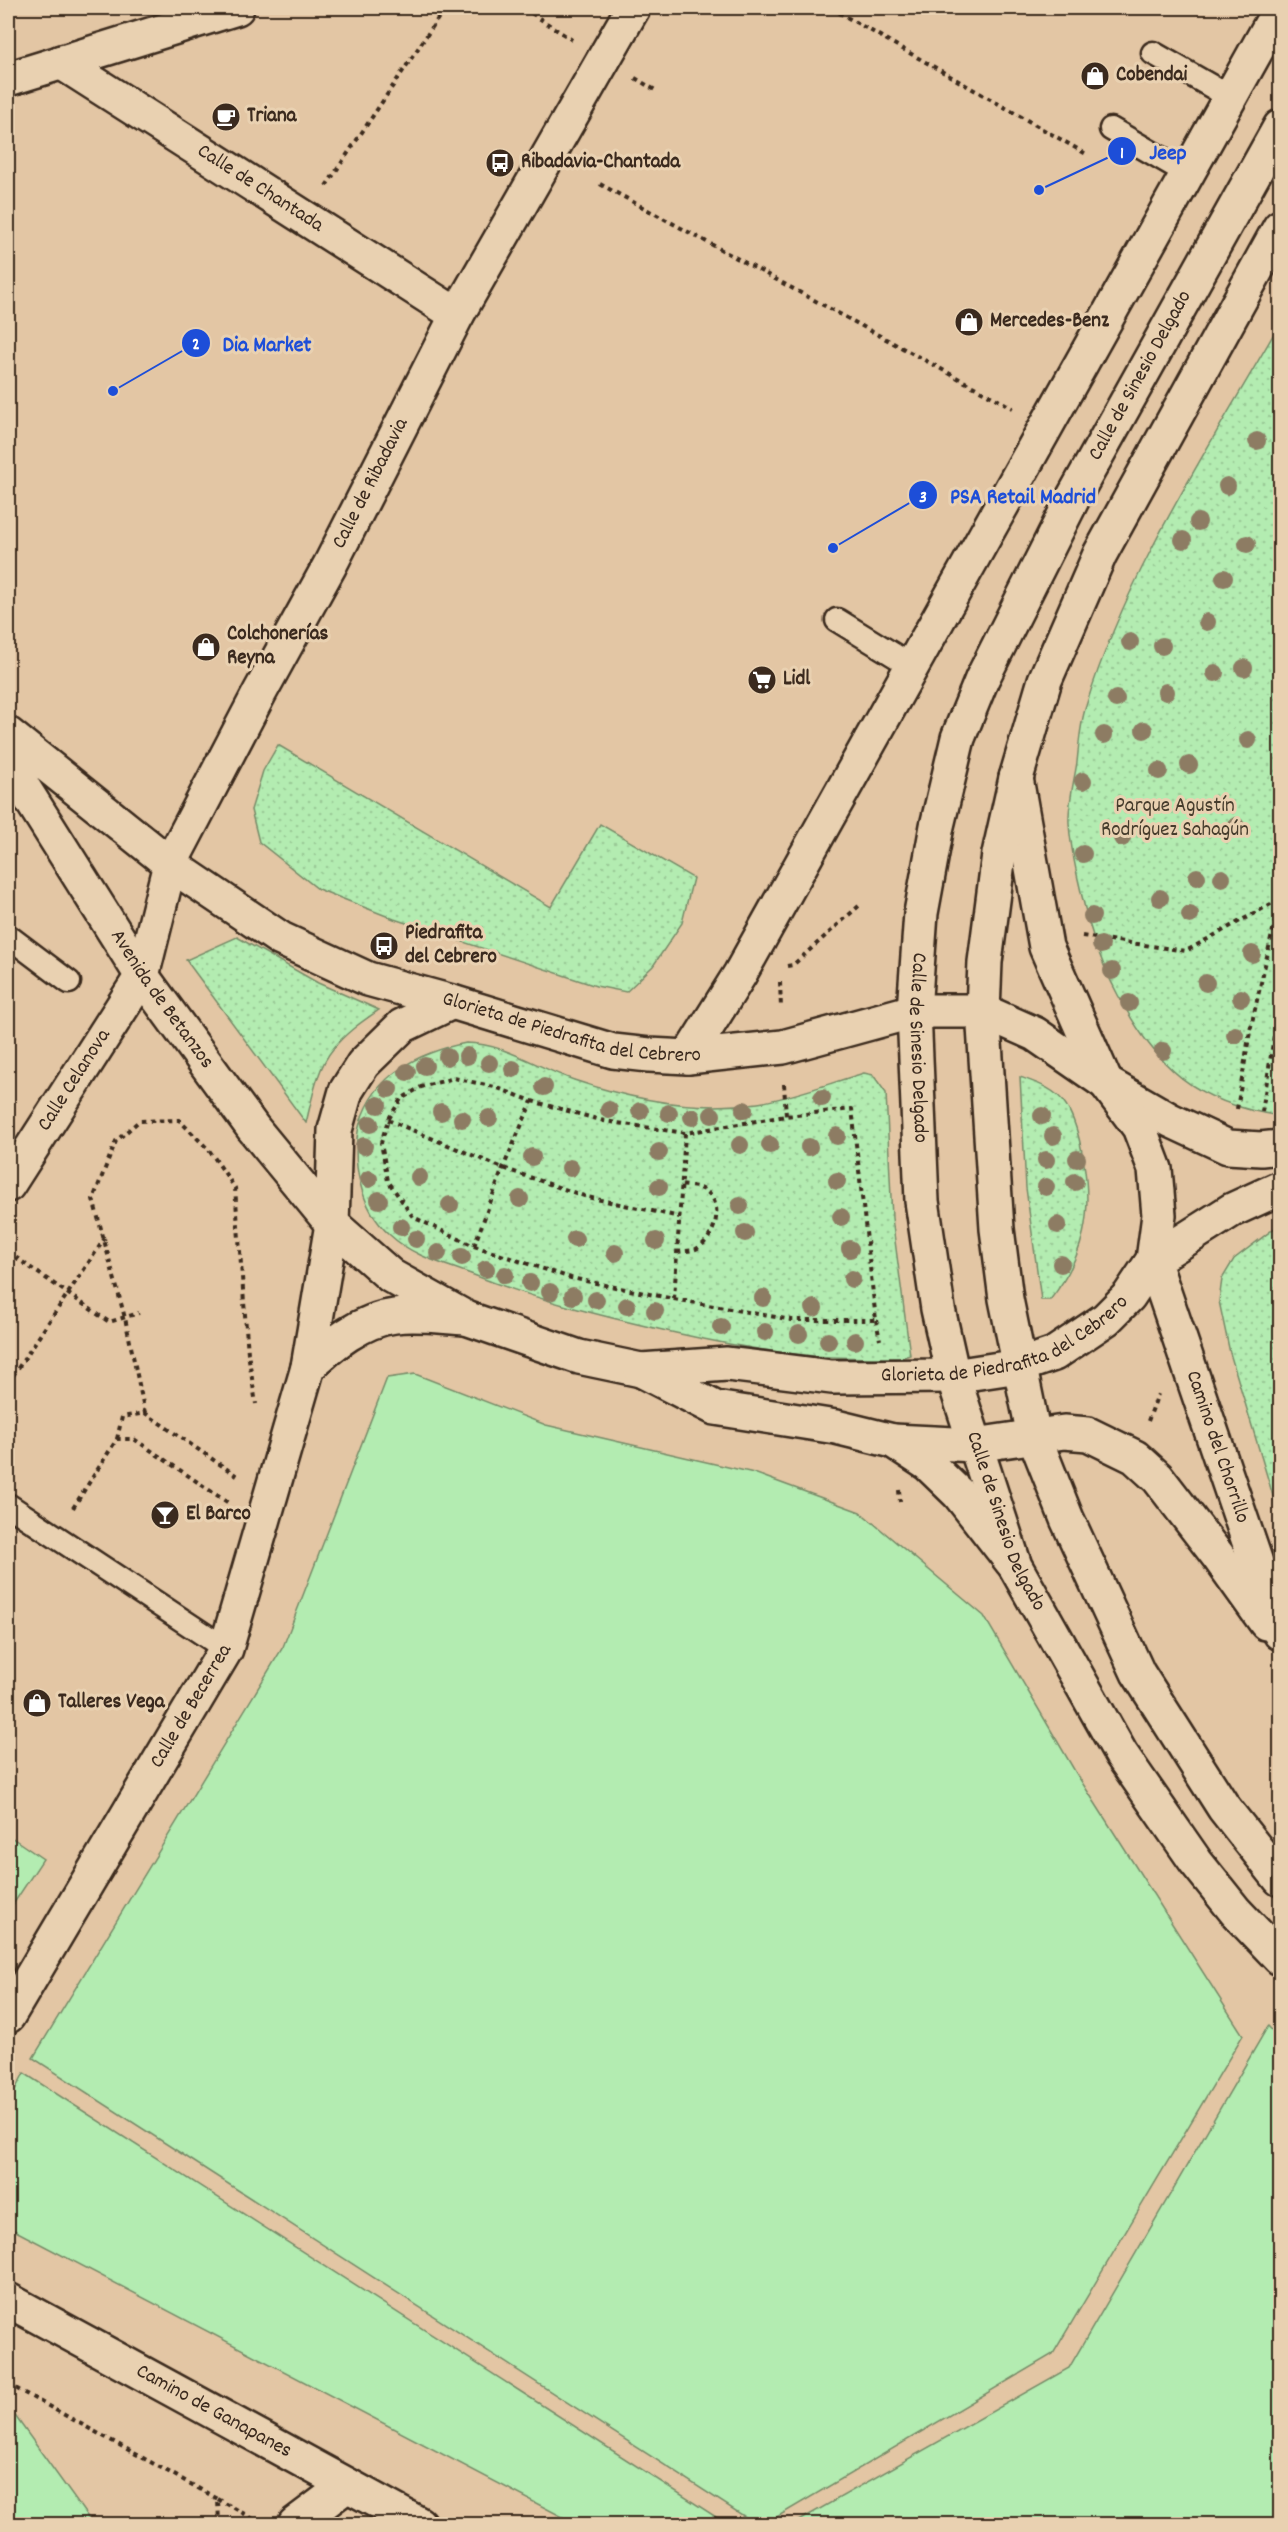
<svg xmlns="http://www.w3.org/2000/svg" width="1288" height="2532" viewBox="0 0 1288 2532" font-family="Dekko,sans-serif">
	<style>
		.grass { fill: #b3ecb1; stroke: #778b68; stroke-width: 1.5 }
		.park { fill: url(#park-dots); stroke: #778b68; stroke-width: 1.5 }
		.lines { fill: none; stroke-linecap: round; stroke-linejoin: round }
		.lane-casing { stroke: #3b2a1e; stroke-width: 27 }
		.street-casing { stroke: #3b2a1e; stroke-width: 38 }
		.secondary-casing { stroke: #3b2a1e; stroke-width: 38 }
		.primary-casing { stroke: #3b2a1e; stroke-width: 38 }
		.path { stroke: #3b2a1e; stroke-width: 4; stroke-dasharray: 4.5 4.5; stroke-linecap: butt }
		.lane { stroke: #e9d1b1; stroke-width: 22 }
		.street { stroke: #e9d1b1; stroke-width: 33 }
		.secondary { stroke: #e9d1b1; stroke-width: 33 }
		.primary { stroke: #e9d1b1; stroke-width: 33 }
		.tree { fill: #8d7b63 }
		.labels { text-anchor: middle; dominant-baseline: central; stroke-width: 6; stroke-linejoin: round; paint-order: stroke }
		.poi-label { font-size: 21px; font-weight: bold; fill: #3b2a1e; stroke: #e9d1b1; text-anchor: start }
		.street-label { font-size: 21px; fill: #3b2a1e; stroke: #e9d1b1 }
		.park-label { font-size: 21px; fill: #473d2d; stroke: #e9d1b1 }
		.leader { fill: none; stroke: #1d4ed8; stroke-width: 2 }
		.callout-dot { fill: #1d4ed8; stroke: #e9d1b1; stroke-width: 2 }
		.mark-label { font-size: 18px; text-anchor: middle; font-weight: bold; fill: #fff }
		.callout-label { font-size: 22px; text-anchor: middle; font-weight: bold; fill: #1d4ed8; stroke: #e9d1b1; stroke-width: 6; stroke-linejoin: round; paint-order: stroke }
	</style>
	<defs>
		<pattern id="park-dots" width="8" height="8" patternUnits="userSpaceOnUse" patternTransform="scale(1.5)"><rect width="8" height="8" fill="#b3ecb1"/><path d="M2 2h.1M6 6h.1" fill="none" stroke="#9bcb98" stroke-width="1.8" stroke-linecap="round"/></pattern>
	</defs>
	<rect width="100%" height="100%" fill="#e3c6a4"/>
	<filter id="ink" filterUnits="userSpaceOnUse"><feTurbulence type="fractalNoise" baseFrequency=".0167" numOctaves="2"/><feDisplacementMap in="SourceGraphic" scale="12" xChannelSelector="R" yChannelSelector="G"/><feConvolveMatrix kernelMatrix="1 2 1 2 8 2 1 2 1" color-interpolation-filters="sRGB"/></filter>
	<g filter="url(#ink)">
		<g class="grass">
			<polygon points="415,1374 546,1425 754,1473 860,1512 984,1616 1076,1773 1243,2035 1053,2354 765,2524 756,2524 33,2058 283,1647 387,1378"/>
			<polygon points="8,1835 43,1859 8,1912"/>
			<polygon points="1268,2026 1280,2039 1280,2524 793,2524 1069,2368"/>
			<polygon points="24,2073 727,2524 576,2524 8,2227 8,2103"/>
			<polygon points="8,2406 92,2523 90,2524 8,2524"/>
		</g>
		<g class="park">
			<path d="M1280,323V1116C1195,1103 1158,1069 1118,995C1098,958 1087,920 1078,879C1074,861 1070,842 1069,823C1068,803 1074,782 1077,762C1079,744 1080,724 1086,706C1128,569 1210,446 1280,323Z"/>
			<polygon points="278,745 551,907 600,824 693,878 682,923 653,966 626,992 596,986 394,919 318,889 259,842 251,810 263,771"/>
			<path d="M237,937L318,983L379,1010C363,1021 345,1033 333,1049C317,1068 312,1099 306,1123L186,960Z"/>
			<path d="M466,1043C504,1043 538,1068 574,1080C633,1100 696,1112 758,1103C794,1097 830,1083 864,1073L873,1075L886,1093L892,1218L910,1355L900,1358C871,1358 843,1358 814,1356C764,1352 715,1342 667,1331C601,1316 534,1299 471,1274C444,1264 412,1256 390,1235C360,1209 350,1159 360,1123C374,1074 420,1052 466,1043Z"/>
			<path d="M1020,1077C1037,1083 1056,1089 1066,1105C1076,1121 1080,1140 1083,1158C1093,1212 1085,1256 1050,1300H1041L1026,1188Z"/>
			<polygon points="1280,1224 1280,1519 1230,1353 1219,1301 1222,1279 1234,1259"/>
		</g>
		<g class="lines">
			<g class="lane-casing">
				<g id="lane">
					<polyline points="1153,53 1230,97"/>
					<polyline points="1111,129 1187,173"/>
					<polyline points="837,620 912,666"/>
					<polyline points="8,936 69,982"/>
					<polyline points="8,1505 226,1649"/>
				</g>
			</g>
			<g class="street-casing">
				<g id="street">
					<path id="s1" d="M61,62L457,315"/>
					<polyline points="8,79 237,8"/>
					<polyline points="688,1057 740,974 1280,8"/>
					<polyline points="1106,1083 1170,1120 1228,1147 1261,1149 1280,1147"/>
					<path id="s2" d="M8,1185L142,976L170,864L260,692L330,565L457,315L633,8"/>
					<path id="s3" d="M1280,1188L1232,1210L1153,1260L1280,1633"/>
					<path d="M308,1367C331,1345 361,1320 395,1316C418,1313 443,1317 466,1318"/>
					<polyline points="893,1441 975,1445 1064,1432 1088,1434 1135,1457 1158,1478 1218,1556 1266,1623"/>
					<path id="s4" d="M8,2016L226,1649L308,1367L332,1224"/>
					<polyline points="295,2524 347,2485"/>
				</g>
			</g>
			<g class="secondary-casing">
				<g id="secondary">
					<path id="s5" d="M8,734L170,864L281,939L368,979L452,1002L613,1051L649,1055L688,1057L783,1047L914,1011H983L1035,1034L1106,1083"/>
					<path id="s6" d="M8,763L142,976L253,1128L332,1224L391,1276L466,1318L579,1357L641,1370L715,1408L836,1427L893,1441L928,1464L959,1494L1012,1562"/>
					<polyline points="332,1224 335,1130 346,1091 363,1064 402,1026 452,1002"/>
					<path id="s7" d="M641,1370L727,1364L832,1377L953,1376L1019,1366L1054,1354L1106,1319L1129,1296L1153,1260L1159,1215L1155,1169L1139,1127L1106,1083L1046,947L1016,778"/>
					<path id="s8" d="M8,2300L419,2524"/>
				</g>
			</g>
			<g class="primary-casing">
				<g id="primary">
					<path id="s9" d="M1280,127L1073,498L982,679L958,738L937,826L921,913L914,1011L922,1201L938,1309L953,1376L1015,1566L1121,1754L1196,1862L1236,1912L1280,1958"/>
					<polyline points="1280,227 1100,554 1045,680 1016,778 999,854 985,962 983,1011 997,1229 1006,1299 1034,1436 1067,1519 1138,1673 1224,1808 1280,1879"/>
				</g>
			</g>
			<g class="path">
				<polyline points="524,8 572,40"/>
				<polyline points="831,8 1088,155"/>
				<polyline points="635,78 655,90"/>
				<polyline points="600,184 1013,408"/>
				<polyline points="326,186 445,8"/>
				<polyline points="1082,936 1186,951 1280,899"/>
				<polyline points="787,966 793,965 861,904"/>
				<polyline points="780,982 781,1008"/>
				<polygon points="454,1078 495,1087 532,1101 604,1121 685,1133 786,1116 852,1109 876,1320 792,1320 674,1299 571,1278 474,1246 413,1217 388,1181 381,1143 388,1120 401,1099 421,1087"/>
				<polyline points="784,1084 786,1116"/>
				<polyline points="1237,1109 1250,1031 1280,899"/>
				<polyline points="1262,1112 1280,998"/>
				<polyline points="388,1120 503,1168 587,1197 680,1217"/>
				<polyline points="474,1246 503,1168 532,1101"/>
				<polyline points="8,1252 109,1322 139,1313"/>
				<path d="M677,1252C683,1251 691,1251 696,1249C717,1238 727,1198 700,1188C695,1186 687,1186 681,1185"/>
				<polyline points="674,1299 685,1133"/>
				<polyline points="876,1320 880,1340"/>
				<polyline points="8,1383 105,1238"/>
				<polyline points="145,1413 125,1318 93,1199 116,1141 139,1121 179,1120 209,1150 235,1188 248,1353 256,1404"/>
				<polyline points="1148,1421 1158,1394"/>
				<polyline points="117,1439 122,1417 145,1413 237,1476"/>
				<polyline points="899,1490 900,1502"/>
				<polyline points="73,1508 117,1439 134,1439 230,1504"/>
				<polyline points="8,2384 218,2499 219,2524"/>
				<polyline points="218,2499 257,2521"/>
			</g>
			<use href="#lane" class="lane"/>
			<use href="#street" class="street"/>
			<use href="#secondary" class="secondary"/>
			<use href="#primary" class="primary"/>
		</g>
		<g class="tree">
			<circle cx="1257" cy="441" r="9"/>
			<circle cx="1227" cy="486" r="9"/>
			<circle cx="1198" cy="522" r="9"/>
			<circle cx="1183" cy="540" r="9"/>
			<circle cx="1247" cy="544" r="9"/>
			<circle cx="1224" cy="578" r="9"/>
			<circle cx="1207" cy="622" r="9"/>
			<circle cx="1130" cy="642" r="9"/>
			<circle cx="1162" cy="646" r="9"/>
			<circle cx="1244" cy="668" r="9"/>
			<circle cx="1215" cy="673" r="9"/>
			<circle cx="1166" cy="692" r="9"/>
			<circle cx="1116" cy="699" r="9"/>
			<circle cx="1144" cy="730" r="9"/>
			<circle cx="1104" cy="735" r="9"/>
			<circle cx="1248" cy="740" r="9"/>
			<circle cx="1189" cy="765" r="9"/>
			<circle cx="1159" cy="771" r="9"/>
			<circle cx="1083" cy="781" r="9"/>
			<circle cx="1236" cy="826" r="9"/>
			<circle cx="1122" cy="838" r="9"/>
			<circle cx="1083" cy="854" r="9"/>
			<circle cx="1197" cy="877" r="9"/>
			<circle cx="1222" cy="878" r="9"/>
			<circle cx="1160" cy="898" r="9"/>
			<circle cx="1190" cy="915" r="9"/>
			<circle cx="1092" cy="916" r="9"/>
			<circle cx="1101" cy="945" r="9"/>
			<circle cx="1252" cy="954" r="9"/>
			<circle cx="1112" cy="971" r="9"/>
			<circle cx="1206" cy="983" r="9"/>
			<circle cx="1241" cy="998" r="9"/>
			<circle cx="1129" cy="1003" r="9"/>
			<circle cx="1235" cy="1035" r="9"/>
			<circle cx="1163" cy="1051" r="9"/>
			<circle cx="467" cy="1056" r="9"/>
			<circle cx="447" cy="1057" r="9"/>
			<circle cx="489" cy="1063" r="9"/>
			<circle cx="425" cy="1066" r="9"/>
			<circle cx="513" cy="1069" r="9"/>
			<circle cx="407" cy="1072" r="9"/>
			<circle cx="544" cy="1087" r="9"/>
			<circle cx="389" cy="1089" r="9"/>
			<circle cx="822" cy="1098" r="9"/>
			<circle cx="378" cy="1105" r="9"/>
			<circle cx="609" cy="1110" r="9"/>
			<circle cx="744" cy="1110" r="9"/>
			<circle cx="640" cy="1111" r="9"/>
			<circle cx="441" cy="1112" r="9"/>
			<circle cx="669" cy="1113" r="9"/>
			<circle cx="712" cy="1115" r="9"/>
			<circle cx="1042" cy="1116" r="9"/>
			<circle cx="692" cy="1117" r="9"/>
			<circle cx="489" cy="1118" r="9"/>
			<circle cx="462" cy="1119" r="9"/>
			<circle cx="370" cy="1124" r="9"/>
			<circle cx="837" cy="1136" r="9"/>
			<circle cx="1053" cy="1136" r="9"/>
			<circle cx="740" cy="1145" r="9"/>
			<circle cx="770" cy="1145" r="9"/>
			<circle cx="364" cy="1146" r="9"/>
			<circle cx="809" cy="1147" r="9"/>
			<circle cx="659" cy="1152" r="9"/>
			<circle cx="532" cy="1157" r="9"/>
			<circle cx="1077" cy="1159" r="9"/>
			<circle cx="1046" cy="1160" r="9"/>
			<circle cx="570" cy="1168" r="9"/>
			<circle cx="419" cy="1177" r="9"/>
			<circle cx="369" cy="1179" r="9"/>
			<circle cx="837" cy="1181" r="9"/>
			<circle cx="1075" cy="1182" r="9"/>
			<circle cx="659" cy="1187" r="9"/>
			<circle cx="1046" cy="1187" r="9"/>
			<circle cx="520" cy="1199" r="9"/>
			<circle cx="379" cy="1200" r="9"/>
			<circle cx="450" cy="1205" r="9"/>
			<circle cx="740" cy="1206" r="9"/>
			<circle cx="841" cy="1217" r="9"/>
			<circle cx="1058" cy="1225" r="9"/>
			<circle cx="401" cy="1227" r="9"/>
			<circle cx="745" cy="1233" r="9"/>
			<circle cx="416" cy="1239" r="9"/>
			<circle cx="575" cy="1239" r="9"/>
			<circle cx="656" cy="1241" r="9"/>
			<circle cx="850" cy="1249" r="9"/>
			<circle cx="438" cy="1253" r="9"/>
			<circle cx="615" cy="1253" r="9"/>
			<circle cx="462" cy="1257" r="9"/>
			<circle cx="1061" cy="1264" r="9"/>
			<circle cx="486" cy="1269" r="9"/>
			<circle cx="505" cy="1275" r="9"/>
			<circle cx="852" cy="1279" r="9"/>
			<circle cx="530" cy="1283" r="9"/>
			<circle cx="550" cy="1292" r="9"/>
			<circle cx="573" cy="1296" r="9"/>
			<circle cx="763" cy="1298" r="9"/>
			<circle cx="596" cy="1300" r="9"/>
			<circle cx="627" cy="1306" r="9"/>
			<circle cx="814" cy="1308" r="9"/>
			<circle cx="655" cy="1311" r="9"/>
			<circle cx="721" cy="1327" r="9"/>
			<circle cx="765" cy="1332" r="9"/>
			<circle cx="799" cy="1334" r="9"/>
			<circle cx="828" cy="1341" r="9"/>
			<circle cx="855" cy="1341" r="9"/>
		</g>
	</g>
	<defs>
		<g id="shop-disc" transform="scale(1.5)"><circle r="9.5" fill="#3b2a1e" stroke="#e9d1b1"/><path d="M-5-2.5h2.3a2.7 3.5 0 0 1 5.4 0H5L5.5 6h-11ZM-1.5-2.5h3a1.5 2.3 0 0 0-3 0Z" fill="#fff"/></g>
		<g id="cafe-disc" transform="scale(1.5)"><circle r="9.5" fill="#3b2a1e" stroke="#e9d1b1"/><path d="M-5.5-4.5H6V0H3Q3 3.5 0 3.5H-2.5Q-5.5 3.5-5.5 0ZM3-3.2v2h1.7v-2ZM-6 4.5H4V6H-6Z" fill="#fff"/></g>
		<g id="bus-disc" transform="scale(1.5)"><circle r="9.5" fill="#3b2a1e" stroke="#e9d1b1"/><path d="M-5-6H5V4H4V6H2V4H-2V6H-4V4H-5ZM-3.5-4V0h7V-4ZM-3.5 1.2v1.5H-2V1.2ZM2 1.2v1.5H3.5V1.2Z" fill="#fff"/></g>
		<g id="supermarket-disc" transform="scale(1.5)"><circle r="9.5" fill="#3b2a1e" stroke="#e9d1b1"/><path d="M-6-5.5h2.5l.6 2H6L4.5 2H-2.5L-4.4-4H-6ZM-1.5 3.2a1.3 1.3 0 1 0 .1 0ZM3 3.2a1.3 1.3 0 1 0 .1 0Z" fill="#fff"/></g>
		<g id="bar-disc" transform="scale(1.5)"><circle r="9.5" fill="#3b2a1e" stroke="#e9d1b1"/><path d="M-6-5H6L.8 .8V4.5H3.5V6h-7V4.5H-.8V.8Z" fill="#fff"/></g>
	</defs>
	<g fill-rule="evenodd">
		<use href="#shop-disc" x="1095" y="76"/>
		<use href="#cafe-disc" x="226" y="117"/>
		<use href="#bus-disc" x="500" y="163"/>
		<use href="#shop-disc" x="969" y="322"/>
		<use href="#shop-disc" x="206" y="647"/>
		<use href="#supermarket-disc" x="762" y="680"/>
		<use href="#bus-disc" x="384" y="946"/>
		<use href="#bar-disc" x="165" y="1515"/>
		<use href="#shop-disc" x="37" y="1703"/>
	</g>
	<g class="labels">
		<g class="poi-label">
			<text x="1116" y="76">Cobendai</text>
			<text x="247" y="117">Triana</text>
			<text x="521" y="163">Ribadavia-Chantada</text>
			<text x="990" y="322">Mercedes-Benz</text>
			<text x="227" y="635">Colchonerías<tspan x="227" dy="24">Reyna</tspan></text>
			<text x="783" y="680">Lidl</text>
			<text x="405" y="934">Piedrafita<tspan x="405" dy="24">del Cebrero</tspan></text>
			<text x="186" y="1515">El Barco</text>
			<text x="58" y="1703">Talleres Vega</text>
		</g>
		<g class="street-label">
			<text stroke="none"><textPath href="#s1" startOffset="236">Calle de Chantada</textPath></text>
			<text transform="translate(1141 376) rotate(-61)">Calle de Sinesio Delgado</text>
			<text stroke="none"><textPath href="#s2" startOffset="794">Calle de Ribadavia</textPath></text>
			<text stroke="none"><textPath href="#s6" startOffset="282">Avenida de Betanzos</textPath></text>
			<text stroke="none"><textPath href="#s5" startOffset="648">Glorieta de Piedrafita del Cebrero</textPath></text>
			<text stroke="none"><textPath href="#s9" startOffset="1005">Calle de Sinesio Delgado</textPath></text>
			<text stroke="none"><textPath href="#s2" startOffset="124">Calle Celanova</textPath></text>
			<text stroke="none"><textPath href="#s7" startOffset="374">Glorieta de Piedrafita del Cebrero</textPath></text>
			<text stroke="none"><textPath href="#s3" startOffset="344">Camino del Chorrillo</textPath></text>
			<text stroke="none"><textPath href="#s9" startOffset="1491">Calle de Sinesio Delgado</textPath></text>
			<text stroke="none"><textPath href="#s4" startOffset="360">Calle de Becerrea</textPath></text>
			<text stroke="none"><textPath href="#s8" startOffset="234">Camino de Ganapanes</textPath></text>
		</g>
		<g class="park-label">
			<text x="1175" y="807">Parque Agustín<tspan x="1175" dy="24">Rodríguez Sahagún</tspan></text>
		</g>
	</g>
	<path class="leader" d="M1039 190L1122 151M113 391L196 343M833 548L923 495"/>
	<g class="callout-dot">
		<circle cx="1039" cy="190" r="6"/>
		<circle cx="113" cy="391" r="6"/>
		<circle cx="833" cy="548" r="6"/>
		<circle cx="1122" cy="151" r="15"/>
		<circle cx="196" cy="343" r="15"/>
		<circle cx="923" cy="495" r="15"/>
	</g>
	<g class="mark-label">
		<text x="1122" y="158">1</text>
		<text x="196" y="349">2</text>
		<text x="923" y="502">3</text>
	</g>
	<g class="callout-label">
		<text x="1168" y="159">Jeep</text>
		<text x="267" y="351">Dia Market</text>
		<text x="1023" y="503">PSA Retail Madrid</text>
	</g>
	<rect width="1288" height="2532" fill="none" stroke="#e9d1b1" stroke-width="30"/>
	<rect x="15" y="15" width="1258" height="2502" fill="none" stroke="#3b2a1e" stroke-width="2" filter="url(#ink)"/>
</svg>
